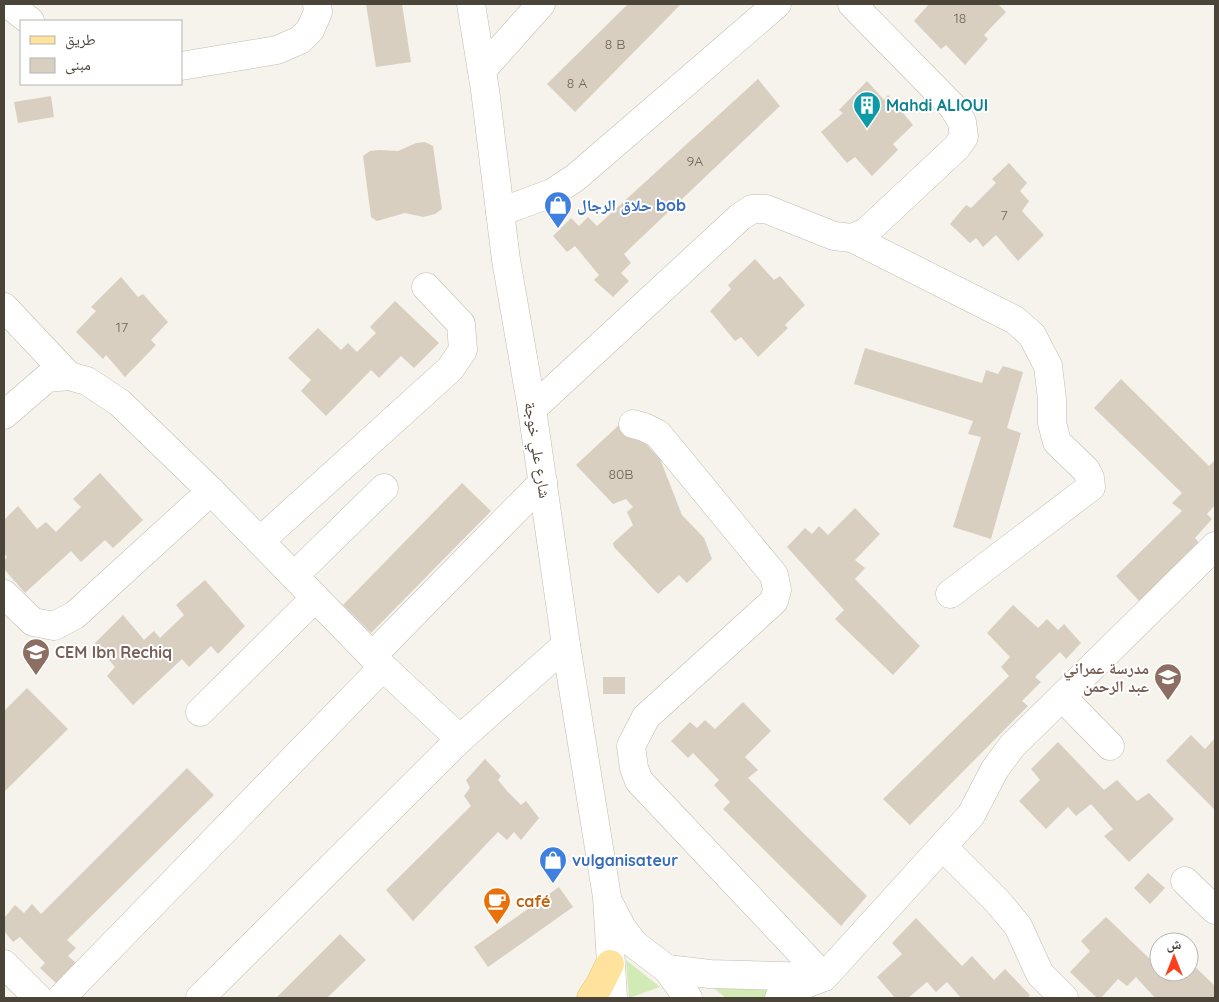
<svg xmlns="http://www.w3.org/2000/svg" width="1219" height="1002" viewBox="0 0 1219 1002" font-family="Quicksand,'Noto Naskh Arabic',sans-serif">
	<style>
		.green { fill: #d2eab5 }
		.building { fill: #d8cfc1 }
		.lines { fill: none; stroke-linecap: round; stroke-linejoin: round }
		.minor-casing { stroke: #c2bbae; stroke-width: 29 }
		.major-casing { stroke: #e6c16a; stroke-width: 29 }
		.minor { stroke: #fff; stroke-width: 28 }
		.major { stroke: #ffe39c; stroke-width: 28 }
		.labels { text-anchor: middle; dominant-baseline: central; stroke-width: 4; stroke-linejoin: round; paint-order: stroke }
		.number-label { font-size: 14px; fill: #6e675b }
		.culture-label { font-size: 16px; font-weight: bold; fill: #0d838f; stroke: #fff; text-anchor: start }
		.shop-label { font-size: 16px; font-weight: bold; fill: #366cbe; stroke: #fff; text-anchor: start }
		.street-label { font-size: 16px; fill: #4b4439; stroke: #fff }
		.education-label { font-size: 16px; font-weight: bold; fill: #785e54; stroke: #fff; text-anchor: start }
		.food-label { font-size: 16px; font-weight: bold; fill: #c56008; stroke: #fff; text-anchor: start }
	</style>
	<rect width="100%" height="100%" fill="#f6f3ec"/>
	<g class="green">
		<polygon points="626,960 660,987 629,998"/>
		<polygon points="741,987 779,990 764,998 726,998 715,989"/>
	</g>
	<g class="building">
		<polygon points="366,4 402,4 411,62 376,67"/>
		<polygon points="628,4 681,4 575,112 547,84"/>
		<polygon points="929,4 998,4 1006,12 984,35 988,39 965,65 946,45 941,49 914,21"/>
		<polygon points="758,79 780,106 624,254 631,263 621,273 629,281 613,297 594,280 599,275 575,246 567,252 553,236 571,218 579,226 588,217 597,226"/>
		<polygon points="867,81 884,100 888,95 913,125 893,144 898,150 872,176 855,157 847,163 821,132 843,113 839,110"/>
		<polygon points="51,96 54,117 18,123 14,102"/>
		<polygon points="425,142 433,146 442,209 435,214 423,217 405,213 377,221 371,217 363,156 370,151 379,150 398,151 416,143"/>
		<polygon points="1009,163 1027,183 1020,191 1029,201 1022,211 1044,235 1018,261 996,235 983,247 976,238 970,243 950,224 966,205 971,208 996,183 992,179"/>
		<polygon points="755,259 774,280 780,276 805,305 785,325 788,328 758,357 741,337 735,341 710,311 731,289 728,285"/>
		<polygon points="121,277 138,297 143,294 168,322 151,340 156,345 125,377 106,355 103,359 76,332 96,311 91,307"/>
		<polygon points="395,301 439,343 414,368 401,356 379,378 371,370 326,416 301,391 311,380 288,358 318,328 341,350 348,343 357,352 376,333 370,327"/>
		<polygon points="865,348 982,383 986,370 998,374 1003,366 1023,372 1007,428 1021,433 991,539 953,527 981,437 968,434 973,421 854,384"/>
		<polygon points="1121,379 1209,466 1215,460 1215,505 1207,514 1212,519 1195,538 1200,544 1143,605 1116,576 1182,511 1172,503 1182,493 1094,408"/>
		<polygon points="626,422 660,459 682,515 704,538 712,559 687,583 679,575 658,594 614,547 613,543 633,525 627,512 633,507 626,499 613,504 576,465 619,425"/>
		<polygon points="100,473 143,520 113,548 105,540 81,562 71,551 25,593 4,569 4,561 7,557 4,553 4,520 18,506 37,529 46,522 56,532 81,507 73,499"/>
		<polygon points="462,483 491,511 371,633 343,605"/>
		<polygon points="855,508 880,534 855,560 865,568 855,579 920,646 893,675 835,619 844,610 787,547 805,528 812,534 819,526 828,535"/>
		<polygon points="205,580 245,626 218,654 211,646 189,667 182,659 133,705 107,676 115,667 95,643 123,615 144,640 154,631 160,638 184,615 176,605"/>
		<polygon points="1013,605 1038,628 1047,619 1058,630 1064,624 1081,643 1066,659 1060,652 1035,677 1041,682 1022,701 1028,706 910,825 883,799 1009,676 1001,667 1010,657 987,633"/>
		<rect x="603" y="677" width="22" height="17"/>
		<polygon points="27,688 68,729 4,792 4,711"/>
		<polygon points="743,702 771,731 745,757 758,770 748,778 867,896 841,926 723,809 730,802 714,785 719,780 693,753 688,758 671,741 690,722 697,728 705,720 715,729"/>
		<polygon points="1191,735 1205,749 1215,738 1215,810 1166,761"/>
		<polygon points="1058,742 1104,790 1117,780 1137,801 1149,793 1174,819 1129,862 1104,836 1113,829 1091,804 1076,816 1068,807 1046,829 1019,801 1040,780 1031,769"/>
		<polygon points="485,759 501,776 498,780 508,792 521,805 526,801 539,818 521,840 514,832 507,840 498,832 413,921 386,890 471,806 464,796 470,788 466,780"/>
		<polygon points="187,768 214,795 67,940 76,948 68,956 76,963 57,984 40,968 45,963 20,937 13,942 4,931 4,918 15,905 24,913 32,904 41,914"/>
		<polygon points="1148,873 1165,888 1150,904 1134,888"/>
		<polygon points="559,887 573,907 488,967 474,947"/>
		<polygon points="1106,917 1152,961 1159,954 1159,972 1181,972 1184,975 1189,972 1189,969 1193,965 1215,986 1215,997 1214,998 1155,998 1136,977 1127,986 1118,979 1101,998 1097,998 1070,972 1090,951 1081,941"/>
		<polygon points="916,918 962,966 972,956 994,980 1005,969 1030,995 1027,998 961,998 947,982 936,992 927,982 908,998 895,998 877,977 902,954 892,943"/>
		<polygon points="340,934 366,960 327,998 276,998"/>
	</g>
	<g class="lines">
		<g class="minor-casing">
			<g id="minor">
				<polyline points="8,4 30,21"/>
				<polyline points="471,4 485,90 506,260 532,409 566,645 607,897 613,998"/>
				<polyline points="181,66 277,50 300,40 310,30 318,12 317,4"/>
				<polyline points="482,70 541,4"/>
				<polyline points="500,212 552,193 575,178 777,4"/>
				<polyline points="852,238 1015,320 1032,335 1048,366 1052,399 1052,423 1057,442 1086,470 1090,478 1091,487 950,594"/>
				<polyline points="4,307 69,376"/>
				<polyline points="532,409 740,217 752,209 766,209 834,236 852,238 866,232 957,147 964,137 962,122 953,107 852,4"/>
				<polyline points="4,415 47,378 69,376 87,381 120,403 211,491 383,667 460,739"/>
				<polyline points="633,424 644,427 658,434 774,575 777,590 774,601 646,717 631,746 634,768 639,781 824,977"/>
				<polyline points="260,541 450,369 463,350 461,324 426,287"/>
				<polyline points="294,576 384,488"/>
				<polyline points="4,594 33,622 54,626 75,615 211,491"/>
				<polyline points="372,656 543,482"/>
				<polyline points="1062,697 1110,746"/>
				<polyline points="200,712 315,598"/>
				<polyline points="943,847 997,901 1018,926 1040,974 1064,998"/>
				<polyline points="1185,881 1215,910"/>
				<polyline points="610,905 622,928 634,944 667,969 688,998"/>
				<polyline points="4,964 38,998"/>
				<polyline points="667,969 710,974 815,977"/>
				<polyline points="61,998 383,667"/>
				<polyline points="200,998 460,739 566,645"/>
				<polyline points="779,998 798,987 824,977 971,815 995,769 1012,746 1215,546"/>
			</g>
		</g>
		<g class="major-casing">
			<polyline id="major" points="591,998 599,986 610,964"/>
		</g>
		<use href="#minor" class="minor"/>
		<use href="#major" class="major"/>
	</g>
	<defs>
		<g id="building-pin" transform="scale(1.4375)"><path d="M0 17L-7.5 6A9.5 9.5 0 1 1 7.5 6Z" fill="#0f9aa8" stroke="#fff"/><path d="M-4-6H4V6H1V3H-1V6H-4ZM-2.5-4.3h1.7v1.8h-1.7ZM.8-4.3h1.7v1.8H.8ZM-2.5-1h1.7V.8h-1.7ZM.8-1h1.7V.8H.8Z" fill="#fff"/></g>
		<g id="shop-pin" transform="scale(1.4375)"><path d="M0 17L-7.5 6A9.5 9.5 0 1 1 7.5 6Z" fill="#3f7fe0" stroke="#fff"/><path d="M-5-2.5h2.3a2.7 3.5 0 0 1 5.4 0H5L5.5 6h-11ZM-1.5-2.5h3a1.5 2.3 0 0 0-3 0Z" fill="#fff"/></g>
		<g id="school-pin" transform="scale(1.4375)"><path d="M0 17L-7.5 6A9.5 9.5 0 1 1 7.5 6Z" fill="#8d6e63" stroke="#fff"/><path d="M0-5L7-2L0 1L-7-2ZM-4 1L0 2.5L4 1V4Q0 6-4 4Z" fill="#fff"/></g>
		<g id="cafe-pin" transform="scale(1.4375)"><path d="M0 17L-7.5 6A9.5 9.5 0 1 1 7.5 6Z" fill="#e8710a" stroke="#fff"/><path d="M-5.5-4.5H6V0H3Q3 3.5 0 3.5H-2.5Q-5.5 3.5-5.5 0ZM3-3.2v2h1.7v-2ZM-6 4.5H4V6H-6Z" fill="#fff"/></g>
	</defs>
	<g fill-rule="evenodd">
		<use href="#building-pin" x="867" y="105"/>
		<use href="#shop-pin" x="558" y="205"/>
		<use href="#school-pin" x="36" y="652"/>
		<use href="#school-pin" x="1168" y="677"/>
		<use href="#shop-pin" x="553" y="860"/>
		<use href="#cafe-pin" x="497" y="901"/>
	</g>
	<g class="labels">
		<g class="number-label">
			<text x="960" y="18">18</text>
			<text x="615" y="44">8 B</text>
			<text x="577" y="83">8 A</text>
			<text x="695" y="161">9A</text>
			<text x="1004" y="215">7</text>
			<text x="122" y="327">17</text>
			<text x="621" y="474">80B</text>
		</g>
		<g class="culture-label">
			<text x="886" y="105">Mahdi ALIOUI</text>
		</g>
		<g class="shop-label">
			<text x="577" y="205">حلاق الرجال bob</text>
			<text x="572" y="860">vulganisateur</text>
		</g>
		<g class="street-label">
			<text transform="translate(538 450) rotate(81)">شارع علي خوجة</text>
		</g>
		<g class="education-label">
			<text x="55" y="652">CEM Ibn Rechiq</text>
			<text x="1149" y="668" text-anchor="end">مدرسة عمراني<tspan x="1149" dy="18">عبد الرحمن</tspan></text>
		</g>
		<g class="food-label">
			<text x="516" y="901">café</text>
		</g>
	</g>
	<rect width="1219" height="1002" fill="none" stroke="#4b4439" stroke-width="10"/>
	<rect x="20" y="20" width="162" height="65" fill="#ffffff" stroke="#b7b4b0"/>
	<rect x="30" y="36" width="25" height="8" fill="#ffe39c" stroke="#b7b4b0"/>
	<text x="65" y="45" font-size="15" fill="#4b4439">طريق</text>
	<rect x="30" y="58" width="25" height="15" fill="#d8cfc1" stroke="#b7b4b0"/>
	<text x="65" y="70" font-size="15" fill="#4b4439">مبنى</text>
	<g transform="translate(1174 957)"><circle r="24" fill="#ffffff" stroke="#b7b4b0"/>
	<path d="M0-4L9 19L0 12L-9 19Z" fill="#fc3f1d"/>
	<text y="-8" font-size="14" font-weight="bold" text-anchor="middle" fill="#4b4439">ش</text>
	</g>
</svg>
